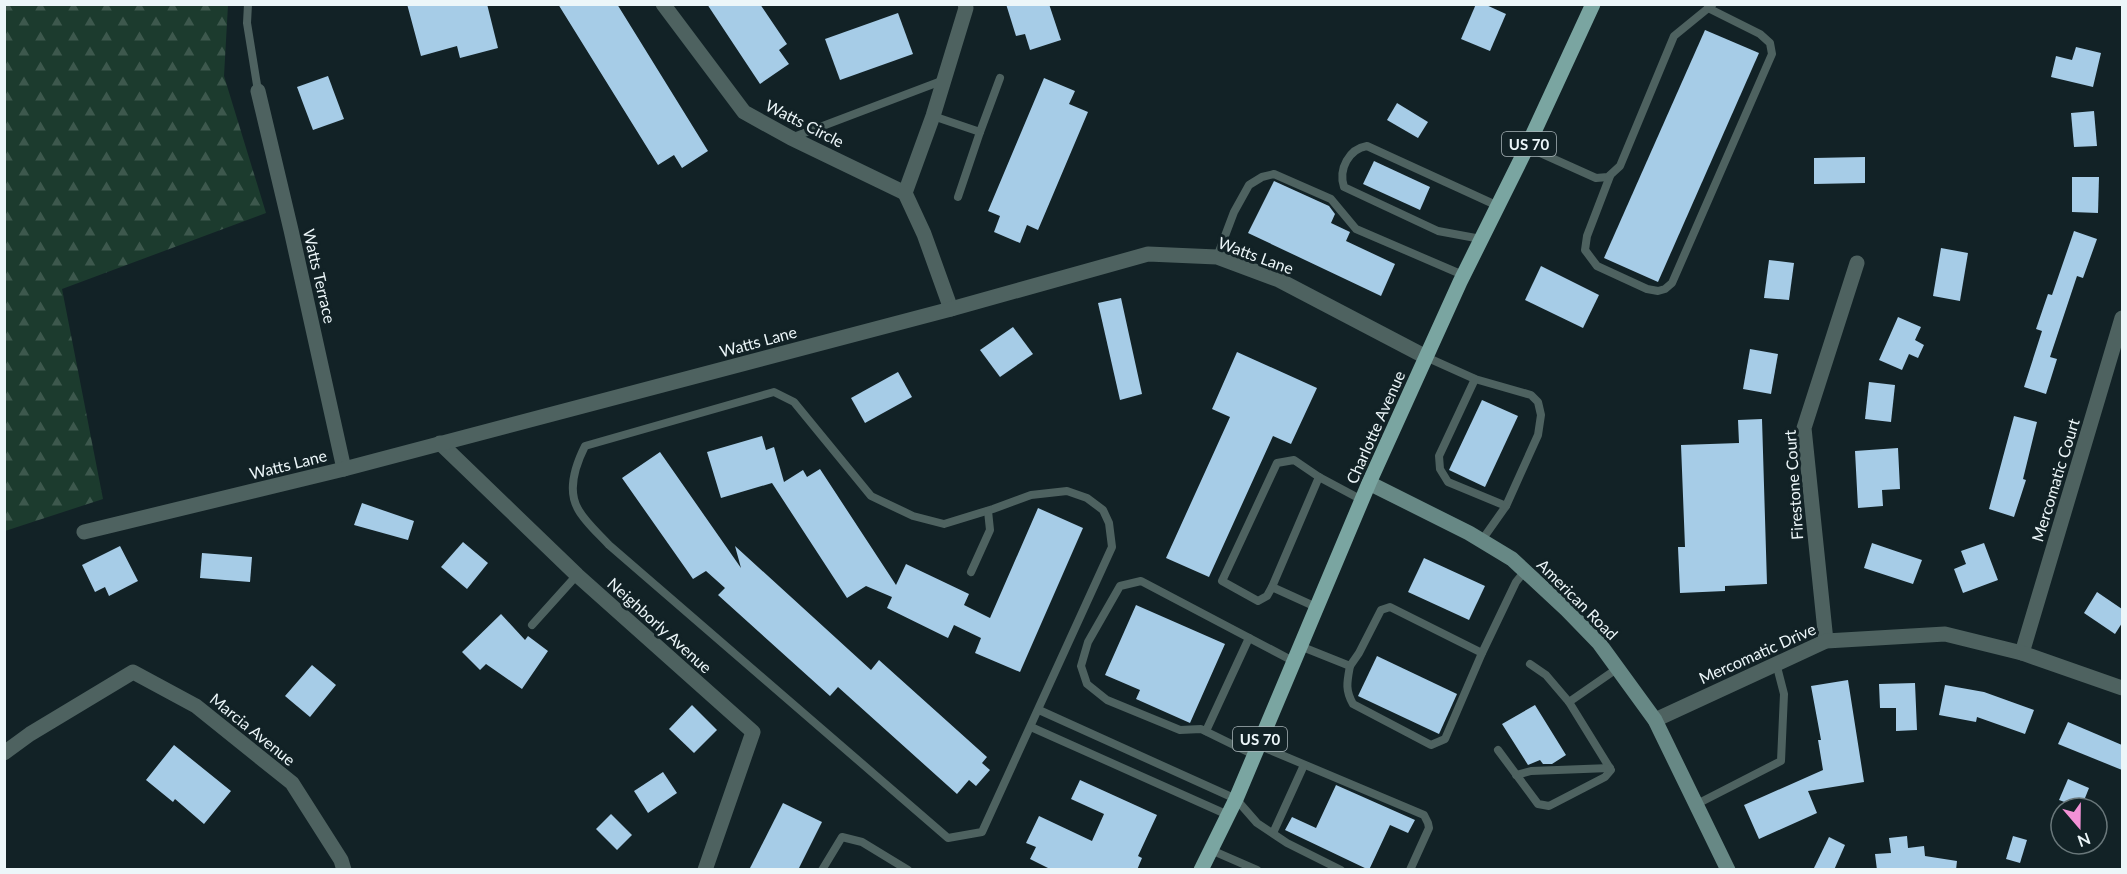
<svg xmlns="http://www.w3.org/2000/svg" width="2127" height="874" viewBox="0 0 2127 874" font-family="Lato,sans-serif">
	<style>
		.forest { fill: url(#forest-firs) }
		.building { fill: #a6cce7 }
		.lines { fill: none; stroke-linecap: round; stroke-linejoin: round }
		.lane { stroke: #4e6260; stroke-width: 8 }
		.street { stroke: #4e6260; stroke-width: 15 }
		.secondary { stroke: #678885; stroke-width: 15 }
		.primary { stroke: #7aa5a1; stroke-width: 15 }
		.labels { text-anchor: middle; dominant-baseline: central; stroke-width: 6; stroke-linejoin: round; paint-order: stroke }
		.shield { fill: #122226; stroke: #abb6ba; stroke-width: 1.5 }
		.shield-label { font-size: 15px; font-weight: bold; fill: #ecf6f9 }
		.street-label { font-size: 16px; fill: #ecf6f9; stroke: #122226 }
	</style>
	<defs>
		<pattern id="forest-firs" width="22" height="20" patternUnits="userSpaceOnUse" patternTransform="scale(1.5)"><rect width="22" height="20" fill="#1c3b2e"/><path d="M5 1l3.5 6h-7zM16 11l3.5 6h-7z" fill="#3d584d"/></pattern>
	</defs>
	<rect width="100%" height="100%" fill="#122226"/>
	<polygon class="forest" points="4,5 228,5 224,76 266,213 62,289 103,499 5,531"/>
	<g class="building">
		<polygon points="407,4 487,4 498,48 460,58 457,46 421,56"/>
		<polygon points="558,4 617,4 708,151 682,168 674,155 658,165"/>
		<polygon points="707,4 760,4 787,44 779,50 789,64 760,84"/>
		<polygon points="1006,4 1049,4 1061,40 1030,50 1025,34 1016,36"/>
		<polygon points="1476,4 1484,4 1506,14 1490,51 1461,39"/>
		<polygon points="898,13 913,54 840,80 825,39"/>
		<polygon points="1705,30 1759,53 1658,282 1604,258"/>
		<polygon points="2076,47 2101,53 2093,87 2051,77 2056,56 2072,60"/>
		<polygon points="328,76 344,119 313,130 297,87"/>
		<polygon points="1044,78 1075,91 1069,104 1088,112 1038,230 1027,225 1020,243 994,232 1000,216 988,211"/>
		<polygon points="1397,103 1428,122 1418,138 1387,120"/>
		<polygon points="2094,111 2097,146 2074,147 2071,113"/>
		<polygon points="1865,157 1865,183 1814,184 1814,158"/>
		<polygon points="1374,161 1430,187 1420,210 1363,184"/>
		<polygon points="2072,177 2099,177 2098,213 2072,212"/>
		<polygon points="1274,181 1329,206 1335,214 1331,223 1350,232 1346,241 1395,264 1381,296 1248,233"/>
		<polygon points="2074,231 2097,239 2083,278 2077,276 2050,357 2057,359 2046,394 2024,387 2042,331 2036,329 2048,294 2052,295"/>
		<polygon points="1941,248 1968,253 1960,301 1933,296"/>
		<polygon points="1769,260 1794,263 1789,300 1764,298"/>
		<polygon points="1541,266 1599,295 1583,328 1525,300"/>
		<polygon points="1121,298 1142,394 1120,400 1098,303"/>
		<polygon points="1898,317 1921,327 1915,340 1924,345 1918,358 1909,354 1902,370 1879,360"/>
		<polygon points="1013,327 1033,354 1000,377 980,350"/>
		<polygon points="1750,349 1778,354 1771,394 1743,389"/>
		<polygon points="1237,352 1317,388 1291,444 1273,436 1209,577 1166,558 1230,417 1212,409"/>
		<polygon points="898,372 912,397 865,423 851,398"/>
		<polygon points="1869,382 1895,385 1891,422 1865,419"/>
		<polygon points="1482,400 1518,416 1485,487 1449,470"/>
		<polygon points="2014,416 2037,422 2023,479 2026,480 2014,517 1989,509"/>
		<polygon points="1762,419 1767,584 1725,586 1725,591 1680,593 1678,547 1685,547 1681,445 1739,443 1738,420"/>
		<polygon points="762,436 766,450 774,447 784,482 803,470 807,477 820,469 896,585 906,564 969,594 964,605 990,618 1038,508 1083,528 1020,672 975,653 981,638 954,625 948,638 887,608 892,597 866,586 847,598 772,483 721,498 707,452"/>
		<polygon points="1898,448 1900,489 1882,490 1883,506 1858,508 1855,451"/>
		<polygon points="660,452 741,568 735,546 871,670 879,660 987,757 982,763 990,770 976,786 969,780 957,794 838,687 830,696 718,595 725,588 706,571 693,579 622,478"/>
		<polygon points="362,503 414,521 408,540 354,525"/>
		<polygon points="463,542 488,563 467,589 441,567"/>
		<polygon points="1872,543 1922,560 1913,584 1864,568"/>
		<polygon points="1984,543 1998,580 1963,593 1954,569 1966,564 1961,551"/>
		<polygon points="120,546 138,581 109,596 105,587 95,592 82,565"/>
		<polygon points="202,553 252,557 250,582 200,578"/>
		<polygon points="1424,558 1485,586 1469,620 1408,592"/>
		<polygon points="2097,592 2122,609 2122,623 2115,634 2084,613"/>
		<polygon points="1136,605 1225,644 1190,723 1136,699 1140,690 1105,675"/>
		<polygon points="501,614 525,640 528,636 548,651 522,689 486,664 480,670 462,652"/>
		<polygon points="1377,656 1457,694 1439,734 1358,696"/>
		<polygon points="312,665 336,685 310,717 285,696"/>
		<polygon points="1848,680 1864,782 1808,791 1817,813 1759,839 1744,805 1823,770 1818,740 1821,740 1811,686"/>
		<polygon points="1915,683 1917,730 1896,731 1896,708 1880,708 1879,684"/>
		<polygon points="1945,685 1984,692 2034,710 2025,734 1977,717 1976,722 1939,715"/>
		<polygon points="692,705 717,730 694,753 669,729"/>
		<polygon points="1535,705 1566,755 1552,764 1543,764 1540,760 1528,765 1502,724"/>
		<polygon points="2068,722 2122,745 2122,770 2058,744"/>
		<polygon points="174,745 231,791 204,824 175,799 173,802 146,780"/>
		<polygon points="663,772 677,793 648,813 634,791"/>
		<polygon points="2068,779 2089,788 2081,808 2059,800"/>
		<polygon points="1080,780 1157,815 1138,856 1142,858 1137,870 1052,870 1030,859 1036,847 1026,843 1039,816 1092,841 1104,814 1071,799"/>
		<polygon points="1336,785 1415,820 1408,833 1390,825 1369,870 1285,830 1292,817 1316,828"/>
		<polygon points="783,803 822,822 798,870 749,870"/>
		<polygon points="611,814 632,835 617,850 596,829"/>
		<polygon points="1907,836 1908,848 1924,846 1925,856 1957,861 1956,870 1877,870 1875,854 1891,853 1889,838"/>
		<polygon points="2013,836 2027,840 2020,863 2006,859"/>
		<polygon points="1829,837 1845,845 1834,870 1813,870"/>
	</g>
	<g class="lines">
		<g class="lane">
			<polyline points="248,4 247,23 258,91"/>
			<polyline points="933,116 980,132 1000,78"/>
			<polyline points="791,138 944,80"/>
			<polyline points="1527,147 1596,178 1608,177 1620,166 1674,36 1712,5"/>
			<polyline points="1610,176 1587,236 1585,250 1597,266 1647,289 1658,291 1665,289 1672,283 1772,54 1770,43 1760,34 1708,8"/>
			<polyline points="958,197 980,132"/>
			<path d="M1481,239L1438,231L1344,187C1338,169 1349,149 1367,146L1498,206"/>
			<polyline points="1217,257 1234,212 1249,185 1262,177 1274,174 1331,199 1356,229 1463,275"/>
			<polyline points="1426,357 1475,379 1531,395 1538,402 1541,415 1538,435 1506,506 1482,540"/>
			<polyline points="1475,379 1439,456 1440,469 1448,482 1506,506"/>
			<path d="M774,392L794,402L871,496L913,516L944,524L993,509L1031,495L1067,491L1087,498L1103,510L1109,523L1112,547L982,832L948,838L609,545C599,534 585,522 578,509C567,490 576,464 585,446Z"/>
			<polyline points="971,572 990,530 988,511"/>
			<polyline points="1272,587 1319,477"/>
			<polyline points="1316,607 1272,587 1267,596 1258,601 1222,581 1277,463 1294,460 1319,477 1362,500"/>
			<polyline points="532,625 577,575"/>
			<polyline points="1300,646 1350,666 1359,653 1381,610 1390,607 1482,653 1516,582 1525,571"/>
			<polyline points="1530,664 1546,675 1569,702"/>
			<path d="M1350,666C1347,682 1345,690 1353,704L1431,745L1445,739L1482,653"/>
			<polyline points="1039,710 1236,799 1257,823 1287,843 1341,870"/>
			<polyline points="1031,727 1228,815"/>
			<polyline points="1206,731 1249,638"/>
			<polyline points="1258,745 1424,815 1428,823 1429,828 1410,870"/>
			<polyline points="1498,750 1538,804 1549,806 1605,777 1611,770 1569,702 1618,668"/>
			<polyline points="1254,755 1201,729 1180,730 1107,700 1087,684 1081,666 1088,642 1120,586 1141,581 1293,661"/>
			<polyline points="1516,775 1531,771 1610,768"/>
			<polyline points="1697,804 1781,761 1784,694 1776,663"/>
			<polyline points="1273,833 1304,765"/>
			<polyline points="1211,850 1257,870"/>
			<polyline points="822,870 842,837 862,842 908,870"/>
		</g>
		<g class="street">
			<polyline points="663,4 744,112 791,138 905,193"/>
			<polyline points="258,91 291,230 344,469"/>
			<polyline points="951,309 924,234 905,193 933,116 966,8 965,4"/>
			<polyline points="440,443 577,575 753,732 705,870"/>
			<polyline points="84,532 344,469 951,309 1148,254 1217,257 1279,280 1426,357"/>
			<polyline points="1826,641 1804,428 1857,263"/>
			<polyline points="2022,653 2122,318"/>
			<polyline points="1655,720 1826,641 1945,634 2022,653 2122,688"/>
			<polyline points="4,753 30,734 133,672 196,706 292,783 341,860 344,870"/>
		</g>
		<polyline class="secondary" points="1369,483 1469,533 1512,559 1567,610 1599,643 1655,720 1728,870"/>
		<polyline class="primary" points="1201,870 1236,799 1369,483 1460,282 1527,147 1593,4"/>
	</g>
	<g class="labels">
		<g class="shield">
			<rect x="1502" y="132" width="54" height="24" rx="4.5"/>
			<rect x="1233" y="727" width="54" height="24" rx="4.5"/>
		</g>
		<g class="shield-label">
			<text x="1529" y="144">US 70</text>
			<text x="1260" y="739">US 70</text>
		</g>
		<g class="street-label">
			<text transform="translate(805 123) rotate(27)">Watts Circle</text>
			<text transform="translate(1256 255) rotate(20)">Watts Lane</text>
			<text transform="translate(320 276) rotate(77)">Watts Terrace</text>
			<text transform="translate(758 341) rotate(-15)">Watts Lane</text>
			<text transform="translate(1375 427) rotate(-66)">Charlotte Avenue</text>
			<text transform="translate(288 464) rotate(-14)">Watts Lane</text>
			<text transform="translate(2055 480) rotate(-73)">Mercomatic Court</text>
			<text transform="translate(1793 485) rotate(-94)">Firestone Court</text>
			<text transform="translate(1578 599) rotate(45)">American Road</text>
			<text transform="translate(660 625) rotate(42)">Neighborly Avenue</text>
			<text transform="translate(1757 653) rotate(-24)">Mercomatic Drive</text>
			<text transform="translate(253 729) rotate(39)">Marcia Avenue</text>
		</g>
	</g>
	<rect width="2127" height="874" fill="none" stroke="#ecf6f9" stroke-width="12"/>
	<g transform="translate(2079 826) rotate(160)"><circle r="28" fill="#122226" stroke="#69777a" stroke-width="1.5"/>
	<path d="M0-4.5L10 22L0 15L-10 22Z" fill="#f391d6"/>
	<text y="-9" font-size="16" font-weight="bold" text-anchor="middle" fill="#ecf6f9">N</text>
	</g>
</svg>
